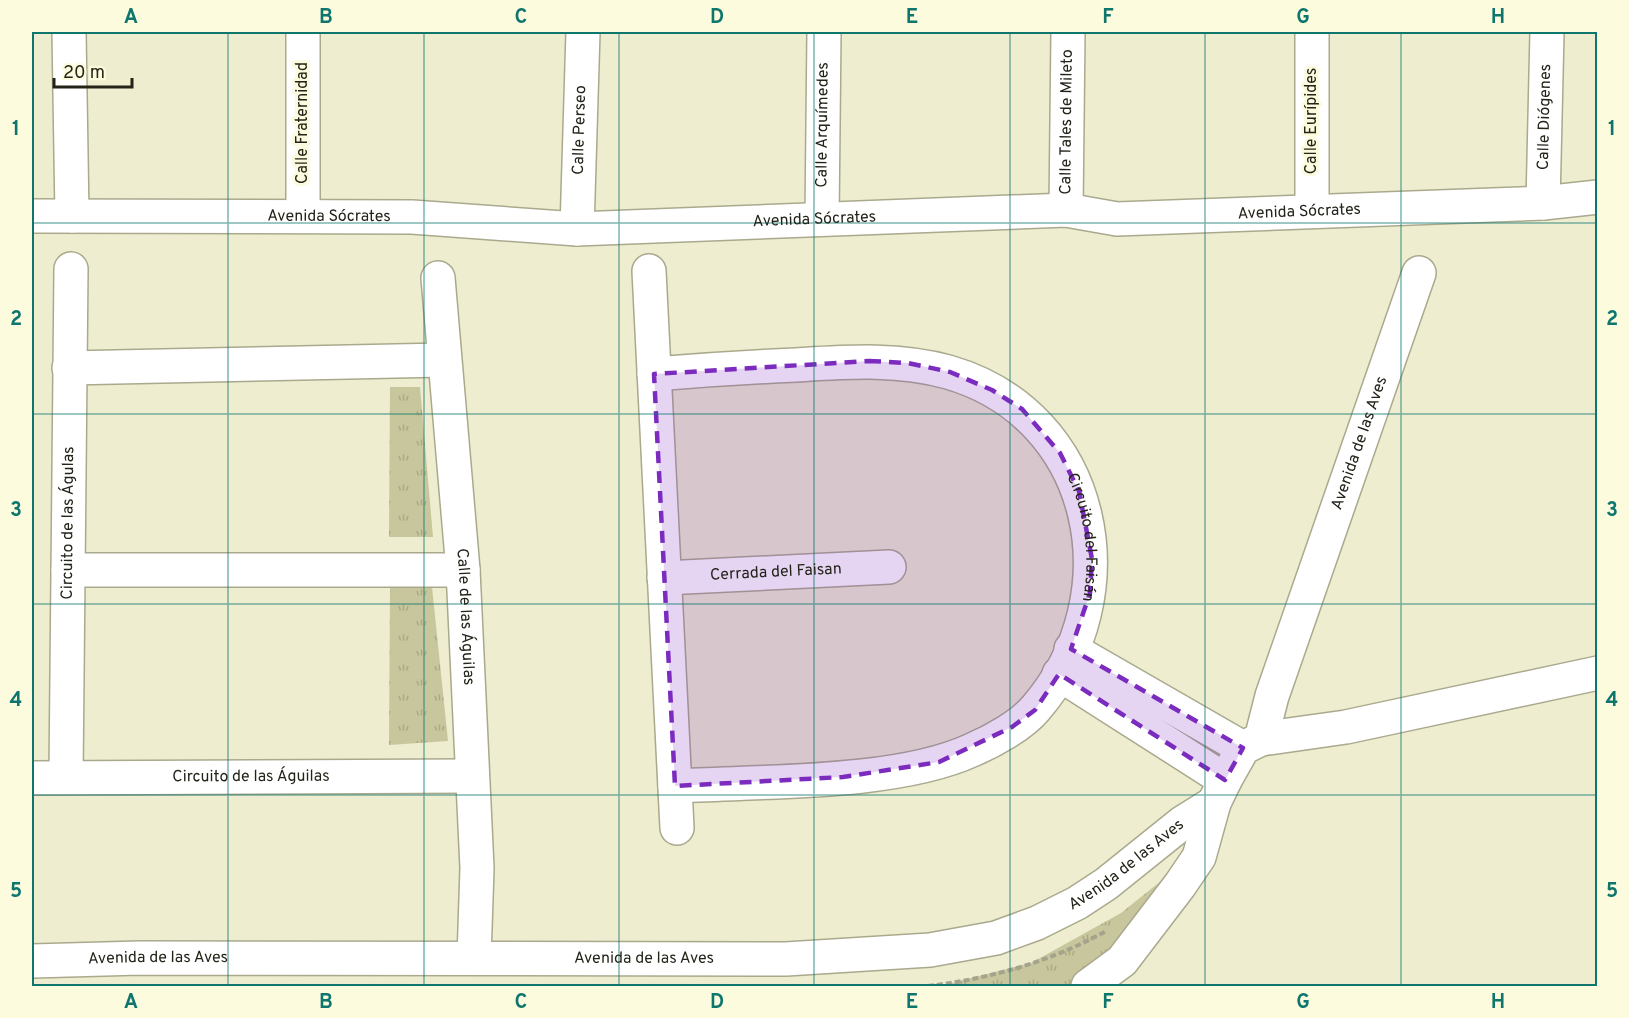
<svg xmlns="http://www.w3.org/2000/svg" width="1629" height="1018" viewBox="0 0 1629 1018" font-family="Overpass,sans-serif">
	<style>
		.grass { fill: url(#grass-tufts) }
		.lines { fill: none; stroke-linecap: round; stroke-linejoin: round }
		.minor-casing { stroke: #aaa98d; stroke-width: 36 }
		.path { stroke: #a4a38d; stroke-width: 4; stroke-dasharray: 6 3; stroke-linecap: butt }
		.minor { stroke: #fff; stroke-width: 33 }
		.marked { fill: #7b2cbf; fill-opacity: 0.2; stroke: #7b2cbf; stroke-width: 4.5; stroke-dasharray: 12 8; stroke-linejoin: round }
		.grid { fill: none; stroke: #0f766e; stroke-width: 1.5; stroke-opacity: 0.55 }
		.labels { text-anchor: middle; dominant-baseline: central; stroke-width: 6; stroke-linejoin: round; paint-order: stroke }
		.street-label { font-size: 16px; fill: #242319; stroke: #fcfbdd }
		.neatline { fill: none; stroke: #0f766e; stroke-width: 2 }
		.grid-label { font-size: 20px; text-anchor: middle; font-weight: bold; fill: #0f766e }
	</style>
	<defs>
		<pattern id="grass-tufts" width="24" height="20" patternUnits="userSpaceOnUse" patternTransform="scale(1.5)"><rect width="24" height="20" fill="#c8c69c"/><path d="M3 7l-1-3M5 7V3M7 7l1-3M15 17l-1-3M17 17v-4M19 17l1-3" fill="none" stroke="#acaa86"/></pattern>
	</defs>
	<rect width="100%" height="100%" fill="#eeedd0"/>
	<g class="grass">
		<polygon points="390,387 420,387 433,537 389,537"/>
		<polygon points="390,587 432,587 448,741 389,745"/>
		<polygon points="1161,881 1142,926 1075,986 940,986 1031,963 1121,913"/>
	</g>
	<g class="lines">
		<g class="minor-casing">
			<g id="minor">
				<polyline points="69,32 72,216"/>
				<path id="s1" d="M1543,203L1547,32"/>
				<path id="s2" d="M1066,210L1068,32"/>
				<polyline points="1312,210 1312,32"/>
				<polyline points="303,215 303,32"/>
				<path id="s3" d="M32,216L412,217L577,229L1066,210L1117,219L1543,203L1598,197"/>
				<path id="s4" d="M822,218L824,32"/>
				<path id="s5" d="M577,229L583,32"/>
				<polyline points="649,271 677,828"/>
				<path id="s6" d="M438,278L463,570L477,868L474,958"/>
				<polyline points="69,368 443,360"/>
				<path id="s7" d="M654,374C702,370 749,367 796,365C847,362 898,358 948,372C1098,415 1133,595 1036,708C1022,725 993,741 972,750C896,785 761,781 675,786"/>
				<polyline points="68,570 463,570"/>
				<path id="s8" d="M664,578L889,567"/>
				<polyline points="1071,649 1243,748"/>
				<polyline points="1059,674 1225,780"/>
				<polyline points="1261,739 1346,727 1598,673"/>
				<path id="s9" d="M66,777L71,269"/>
				<path id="s10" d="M32,778L471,776"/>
				<path id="s11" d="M32,961L140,958L786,959L930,950L996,938L1037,923L1077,903L1106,884L1182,823L1214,803"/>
				<path id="s12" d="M1088,986L1122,961L1180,885L1199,857L1214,803L1225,780L1243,748L1261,739L1272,696L1419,273"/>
			</g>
		</g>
		<path class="path" d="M928,986C989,979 1053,961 1106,931"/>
		<use href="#minor" class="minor"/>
	</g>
	<path class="marked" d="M869,361L908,363L950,372L992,390L1022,409L1060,453L1079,491L1092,559L1090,593L1071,649L1243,748L1225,780L1059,674L1035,710L1012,727L939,762L843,777L675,786L654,374Z"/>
	<path class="grid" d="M228,32V986M424,32V986M619,32V986M814,32V986M1010,32V986M1205,32V986M1401,32V986M32,223H1598M32,414H1598M32,604H1598M32,795H1598"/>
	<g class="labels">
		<g class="street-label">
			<text stroke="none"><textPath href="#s1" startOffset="86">Calle Diógenes</textPath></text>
			<text stroke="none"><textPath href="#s2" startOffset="88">Calle Tales de Mileto</textPath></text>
			<text transform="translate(1312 121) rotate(-90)">Calle Eurípides</text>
			<text transform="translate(303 123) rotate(-90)">Calle Fraternidad</text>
			<text stroke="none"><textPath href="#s4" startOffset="93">Calle Arquímedes</textPath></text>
			<text stroke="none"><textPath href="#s5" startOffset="99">Calle Perseo</textPath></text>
			<text stroke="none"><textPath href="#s3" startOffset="1269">Avenida Sócrates</textPath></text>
			<text stroke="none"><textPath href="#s3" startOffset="297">Avenida Sócrates</textPath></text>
			<text stroke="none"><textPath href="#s3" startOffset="783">Avenida Sócrates</textPath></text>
			<text stroke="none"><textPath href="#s12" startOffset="622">Avenida de las Aves</textPath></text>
			<text stroke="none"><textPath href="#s9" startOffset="254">Circuito de las Águlas</textPath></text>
			<text stroke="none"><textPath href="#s7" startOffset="525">Circuito del Faisán</textPath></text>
			<text stroke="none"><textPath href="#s8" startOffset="112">Cerrada del Faisan</textPath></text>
			<text stroke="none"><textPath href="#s6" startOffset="340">Calle de las Águilas</textPath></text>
			<text stroke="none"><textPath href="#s10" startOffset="219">Circuito de las Águilas</textPath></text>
			<text stroke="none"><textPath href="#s11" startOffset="1116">Avenida de las Aves</textPath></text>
			<text stroke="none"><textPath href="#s11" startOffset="126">Avenida de las Aves</textPath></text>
			<text stroke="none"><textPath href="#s11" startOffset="612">Avenida de las Aves</textPath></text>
		</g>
	</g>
	<rect width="1629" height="1018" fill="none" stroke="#fcfbdd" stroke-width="66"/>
	<path d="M54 78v9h78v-9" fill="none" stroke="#242319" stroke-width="3"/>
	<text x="63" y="78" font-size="18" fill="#242319" stroke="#fcfbdd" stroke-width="4.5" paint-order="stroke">20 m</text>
	<rect x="33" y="33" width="1563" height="952" class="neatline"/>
	<g class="grid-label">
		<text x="131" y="23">A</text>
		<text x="326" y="23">B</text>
		<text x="521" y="23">C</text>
		<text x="717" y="23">D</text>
		<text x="912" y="23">E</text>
		<text x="1108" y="23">F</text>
		<text x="1303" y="23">G</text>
		<text x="1498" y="23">H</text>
		<text x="16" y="135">1</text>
		<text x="1612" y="135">1</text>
		<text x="16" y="325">2</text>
		<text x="1612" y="325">2</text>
		<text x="16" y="516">3</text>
		<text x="1612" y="516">3</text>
		<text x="16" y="706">4</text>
		<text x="1612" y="706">4</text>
		<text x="16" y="897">5</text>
		<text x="1612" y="897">5</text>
		<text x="131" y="1008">A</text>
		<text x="326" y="1008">B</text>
		<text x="521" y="1008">C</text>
		<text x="717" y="1008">D</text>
		<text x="912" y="1008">E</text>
		<text x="1108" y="1008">F</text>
		<text x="1303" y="1008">G</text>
		<text x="1498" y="1008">H</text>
	</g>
</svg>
